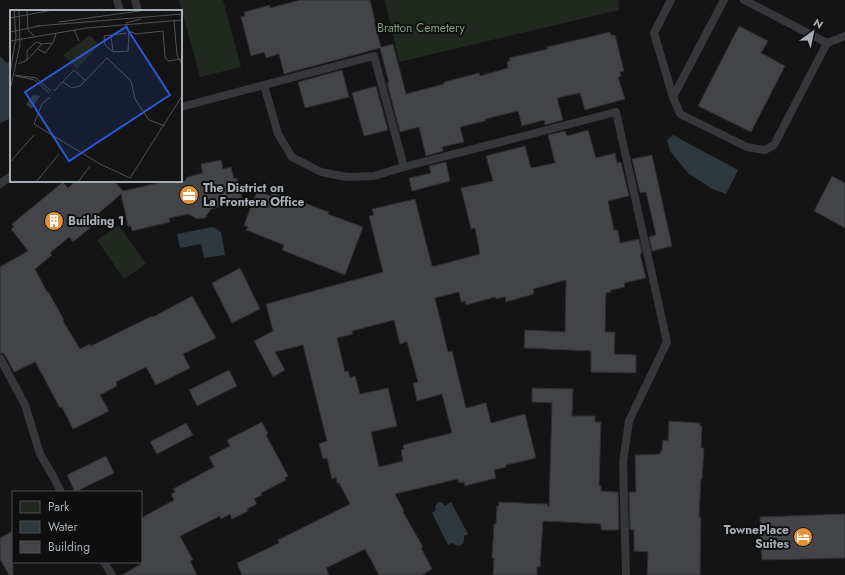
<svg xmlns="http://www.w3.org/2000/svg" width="845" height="575" viewBox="0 0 845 575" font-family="Jost,sans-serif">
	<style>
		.green { fill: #202820 }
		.water { fill: #2e383d }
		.building { fill: #434448; stroke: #2e2e31; fill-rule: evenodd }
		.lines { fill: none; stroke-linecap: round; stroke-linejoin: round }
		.lane { stroke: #35373a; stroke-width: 8 }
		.labels { text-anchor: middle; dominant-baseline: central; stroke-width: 4; stroke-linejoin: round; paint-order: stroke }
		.park-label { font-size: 12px; fill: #819f7f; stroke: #0f0f10 }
		.poi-label { font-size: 12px; font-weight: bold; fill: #a7adb5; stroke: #0f0f10; text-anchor: start }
		.inset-road { fill: none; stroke: #4f5155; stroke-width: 1 }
		.view { fill: #2b58d4; fill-opacity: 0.15; stroke: #2b58d4; stroke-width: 2 }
		.inset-edge { fill: none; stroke: #a7adb5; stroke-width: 2 }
	</style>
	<rect width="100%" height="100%" fill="#141415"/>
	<g class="green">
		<polygon points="179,0 223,0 241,67 200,77"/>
		<polygon points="385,0 618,0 619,10 399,62"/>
		<polygon points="119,225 146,264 124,279 97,240"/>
	</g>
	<g class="water">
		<polygon points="0,56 7,63 11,61 11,118 0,123"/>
		<polygon points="673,135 738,170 726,194 712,189 688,173 670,151 667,140"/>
		<polygon points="213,227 221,232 225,255 204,258 201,244 180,248 177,234"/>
		<polygon points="440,502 443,503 445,506 451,502 468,534 464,536 464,540 463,544 461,545 457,546 453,543 448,545 432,513 436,510 435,507 437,503"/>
	</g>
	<g class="building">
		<polygon points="300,0 370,0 375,21 374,21 381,47 393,44 406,94 444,84 444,82 479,73 480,76 508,68 507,62 510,61 509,58 548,49 547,47 610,32 611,35 615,35 624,71 620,72 621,76 618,77 625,99 585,110 580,93 557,98 563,120 545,125 544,120 522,126 518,111 485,119 485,121 460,127 464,142 442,147 443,151 426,156 419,127 400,132 387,83 389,83 380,48 284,74 279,54 266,58 264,52 251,56 241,17 245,16 244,12 270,5 270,8"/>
		<polygon points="739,26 768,41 761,53 785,66 751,132 698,106"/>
		<polygon points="342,70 349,97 305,108 298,82"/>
		<polygon points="376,86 388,130 364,136 352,93"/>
		<path d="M588,130L596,158L615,153L617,163L621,162L629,196L608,201L614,230H618L620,243L639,239L642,253L640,254L646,278L624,283L625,287L611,290V292L606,293L605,332H615L614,354L636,355V373L591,372V351L524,348L525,330L565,332L566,280L533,289L534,294L506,302L505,297L496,299L495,297L466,305L465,301L461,302L459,292L435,298L448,352L452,351L466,408L486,403L491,423L525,414L536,458L506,465V467L494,470L496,478L465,486L464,482L459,483L458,479L395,494L404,511L403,512L423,547L421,548L432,569L422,575H379L365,549L326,568L329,575H242L237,563L279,543L278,540L350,504L339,483H337L336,477L332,479L327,458L323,459L319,444L327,441L303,345L275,352L285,370L273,377L254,341L273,331L266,304L383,272L369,216L374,215L372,209L415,199L432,266H435L480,254L475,228L471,229L461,188L493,181L486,156L525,146L531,168L555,163L548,135L565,131L567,136ZM394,320L400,344L407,342L418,382L413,383L417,401L442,394L452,433L403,445L404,449L401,450L403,461L379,467L371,432L397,426L388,388L360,394L355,376L350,378L348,371L345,372L337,338L353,334L352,331Z"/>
		<polygon points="652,155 672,246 652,251 649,237 656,235 646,192 640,193 632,159"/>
		<polygon points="221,160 223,169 231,167 234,179 237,178 243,202 211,209 205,218 197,219 189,214 169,218 170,222 132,231 131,226 128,226 121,194 92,219 96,223 73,242 69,237 50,253 52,255 35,269 47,292 48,292 49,293 64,320 63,321 80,349 90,344 91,346 152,316 153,317 192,296 216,338 183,354 190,368 156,385 146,367 116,382 117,386 100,395 109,411 73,429 62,407 60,408 36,363 35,362 14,372 5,355 3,353 0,353 0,267 28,251 11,229 14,227 12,224 63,182 68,188 75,181 114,181 123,191 167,181 185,181 187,177 203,173 201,164"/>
		<polygon points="446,162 450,181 412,191 409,178 431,173 429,166"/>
		<polygon points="832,176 845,183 845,228 814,211"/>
		<polygon points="257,191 271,196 272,192 301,203 302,202 318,208 329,212 328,214 363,227 345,275 282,250 284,245 246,230 248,227 244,225"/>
		<polygon points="240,268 260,309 232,323 212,283"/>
		<polygon points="229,370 237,386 197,406 189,390"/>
		<polygon points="532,388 573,389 572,416 595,416 595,422 601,422 599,486 601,486 601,491 618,492 619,530 601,530 601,524 543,521 540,567 537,567 537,575 493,575 494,558 492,558 494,524 496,524 497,506 499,506 499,502 547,504 548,507 549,507 552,403 532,402"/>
		<polygon points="669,421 700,423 700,426 702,426 701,448 704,448 702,479 701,479 699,517 701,517 700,575 647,575 648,552 634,551 634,530 630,530 629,492 636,492 635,455 660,454 661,451 662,451 663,440 668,441"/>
		<polygon points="262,422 268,434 266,435 288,476 285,478 286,480 261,493 262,495 254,499 257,504 247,509 248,511 232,519 230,514 221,519 220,516 180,536 193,560 190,561 197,575 122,575 141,564 141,518 174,500 171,494 175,492 173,489 214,467 209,457 230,446 227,440"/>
		<polygon points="186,423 193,435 157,454 150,442"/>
		<polygon points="106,456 114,473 75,492 67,475"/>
		<polygon points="845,514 845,558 762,560 760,517"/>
		<polygon points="13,531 13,575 9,575 0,559 0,538"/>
	</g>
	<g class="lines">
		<g class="lane">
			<polyline points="117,0 120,11"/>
			<polyline points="135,0 138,11"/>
			<polyline points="671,0 654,33 673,97"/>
			<polyline points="724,0 673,97 680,114 747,147 765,150 774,145 827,43 845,36"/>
			<polyline points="744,0 827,43"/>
			<polyline points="264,85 278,134 292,157 321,172 347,177 374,176 404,167 616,112 667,342 629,421 623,462 626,575"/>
			<polyline points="181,107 374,56 404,167"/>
			<polyline points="0,184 11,176"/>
			<polyline points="0,358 25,405 40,454 53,476 61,492"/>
			<polyline points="104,562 112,575"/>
		</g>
	</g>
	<defs>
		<g id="office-disc" transform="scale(1)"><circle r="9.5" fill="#e5943d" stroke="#0f0f10"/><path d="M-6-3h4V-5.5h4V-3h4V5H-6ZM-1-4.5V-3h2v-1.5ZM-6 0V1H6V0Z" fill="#fff"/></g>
		<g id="building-disc" transform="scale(1)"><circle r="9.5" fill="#e5943d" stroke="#0f0f10"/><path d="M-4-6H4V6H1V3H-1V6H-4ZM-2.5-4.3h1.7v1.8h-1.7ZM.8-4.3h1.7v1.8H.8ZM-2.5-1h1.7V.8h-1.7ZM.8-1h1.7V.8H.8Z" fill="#fff"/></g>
		<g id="hotel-disc" transform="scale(1)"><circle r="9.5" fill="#e5943d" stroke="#0f0f10"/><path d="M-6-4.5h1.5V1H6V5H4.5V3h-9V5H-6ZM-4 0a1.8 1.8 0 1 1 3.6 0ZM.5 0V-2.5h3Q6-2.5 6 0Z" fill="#fff"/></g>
	</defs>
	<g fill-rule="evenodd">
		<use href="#office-disc" x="189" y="195"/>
		<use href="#building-disc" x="54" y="221"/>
		<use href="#hotel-disc" x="803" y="537"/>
	</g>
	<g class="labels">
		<g class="park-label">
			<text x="421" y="28">Bratton Cemetery</text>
		</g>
		<g class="poi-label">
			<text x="203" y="188">The District on<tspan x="203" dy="14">La Frontera Office</tspan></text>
			<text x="68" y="221">Building 1</text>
			<text x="789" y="530" text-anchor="end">TownePlace<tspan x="789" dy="14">Suites</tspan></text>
		</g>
	</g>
	<g transform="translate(10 10)">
		<rect width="172" height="172" fill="#141415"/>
		<path d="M80,25L89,35L67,59L53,45Z" fill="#202820"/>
		<path d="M23,85L30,86L21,99L16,94Z" fill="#2e383d"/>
		<path class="inset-road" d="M17,0L18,20L24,26M0,8L43,0M164,10L167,45L172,55M49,12L137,0M116,13L131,9M116,14L119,21L126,24L153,21L155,47L158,51L172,49M27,16L172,4M64,20L69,31M0,22L29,16M117,23L101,25L103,42L118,41L119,21M101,25L94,26L95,35L102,41M0,31L77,18L172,10M28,39L35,43L42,34M17,50V41L26,32L32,34M8,54L17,50L32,34L43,33L46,23M0,64L6,27L4,0M5,65L26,68L41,81M6,66L25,70L39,83M53,72L62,78L70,76L97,48L121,71L125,89L139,110L155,116M0,80L10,35L9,0M44,81L64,60L76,71M40,87L32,94L24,114L90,154L120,168L172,86M0,152L24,125M26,172L49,144M68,172L80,156"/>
		<path class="view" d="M116,17L160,85L59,151L15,82Z"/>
		<rect width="172" height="172" class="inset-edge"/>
	</g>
	<rect x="12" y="491" width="130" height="72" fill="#0f0f10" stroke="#4c4e52"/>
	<rect x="20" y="501" width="20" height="12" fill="#202820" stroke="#4c4e52"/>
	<text x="48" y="511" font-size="12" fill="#a7adb5">Park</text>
	<rect x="20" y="521" width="20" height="12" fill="#2e383d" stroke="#4c4e52"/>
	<text x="48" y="531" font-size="12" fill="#a7adb5">Water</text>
	<rect x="20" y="541" width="20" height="12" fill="#434448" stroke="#4c4e52"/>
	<text x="48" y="551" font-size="12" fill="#a7adb5">Building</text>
	<g transform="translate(813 32) rotate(33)" stroke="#0f0f10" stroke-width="3" paint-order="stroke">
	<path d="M0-3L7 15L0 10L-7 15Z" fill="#a7adb5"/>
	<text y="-6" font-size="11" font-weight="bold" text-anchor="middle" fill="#a7adb5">N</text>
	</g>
</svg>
